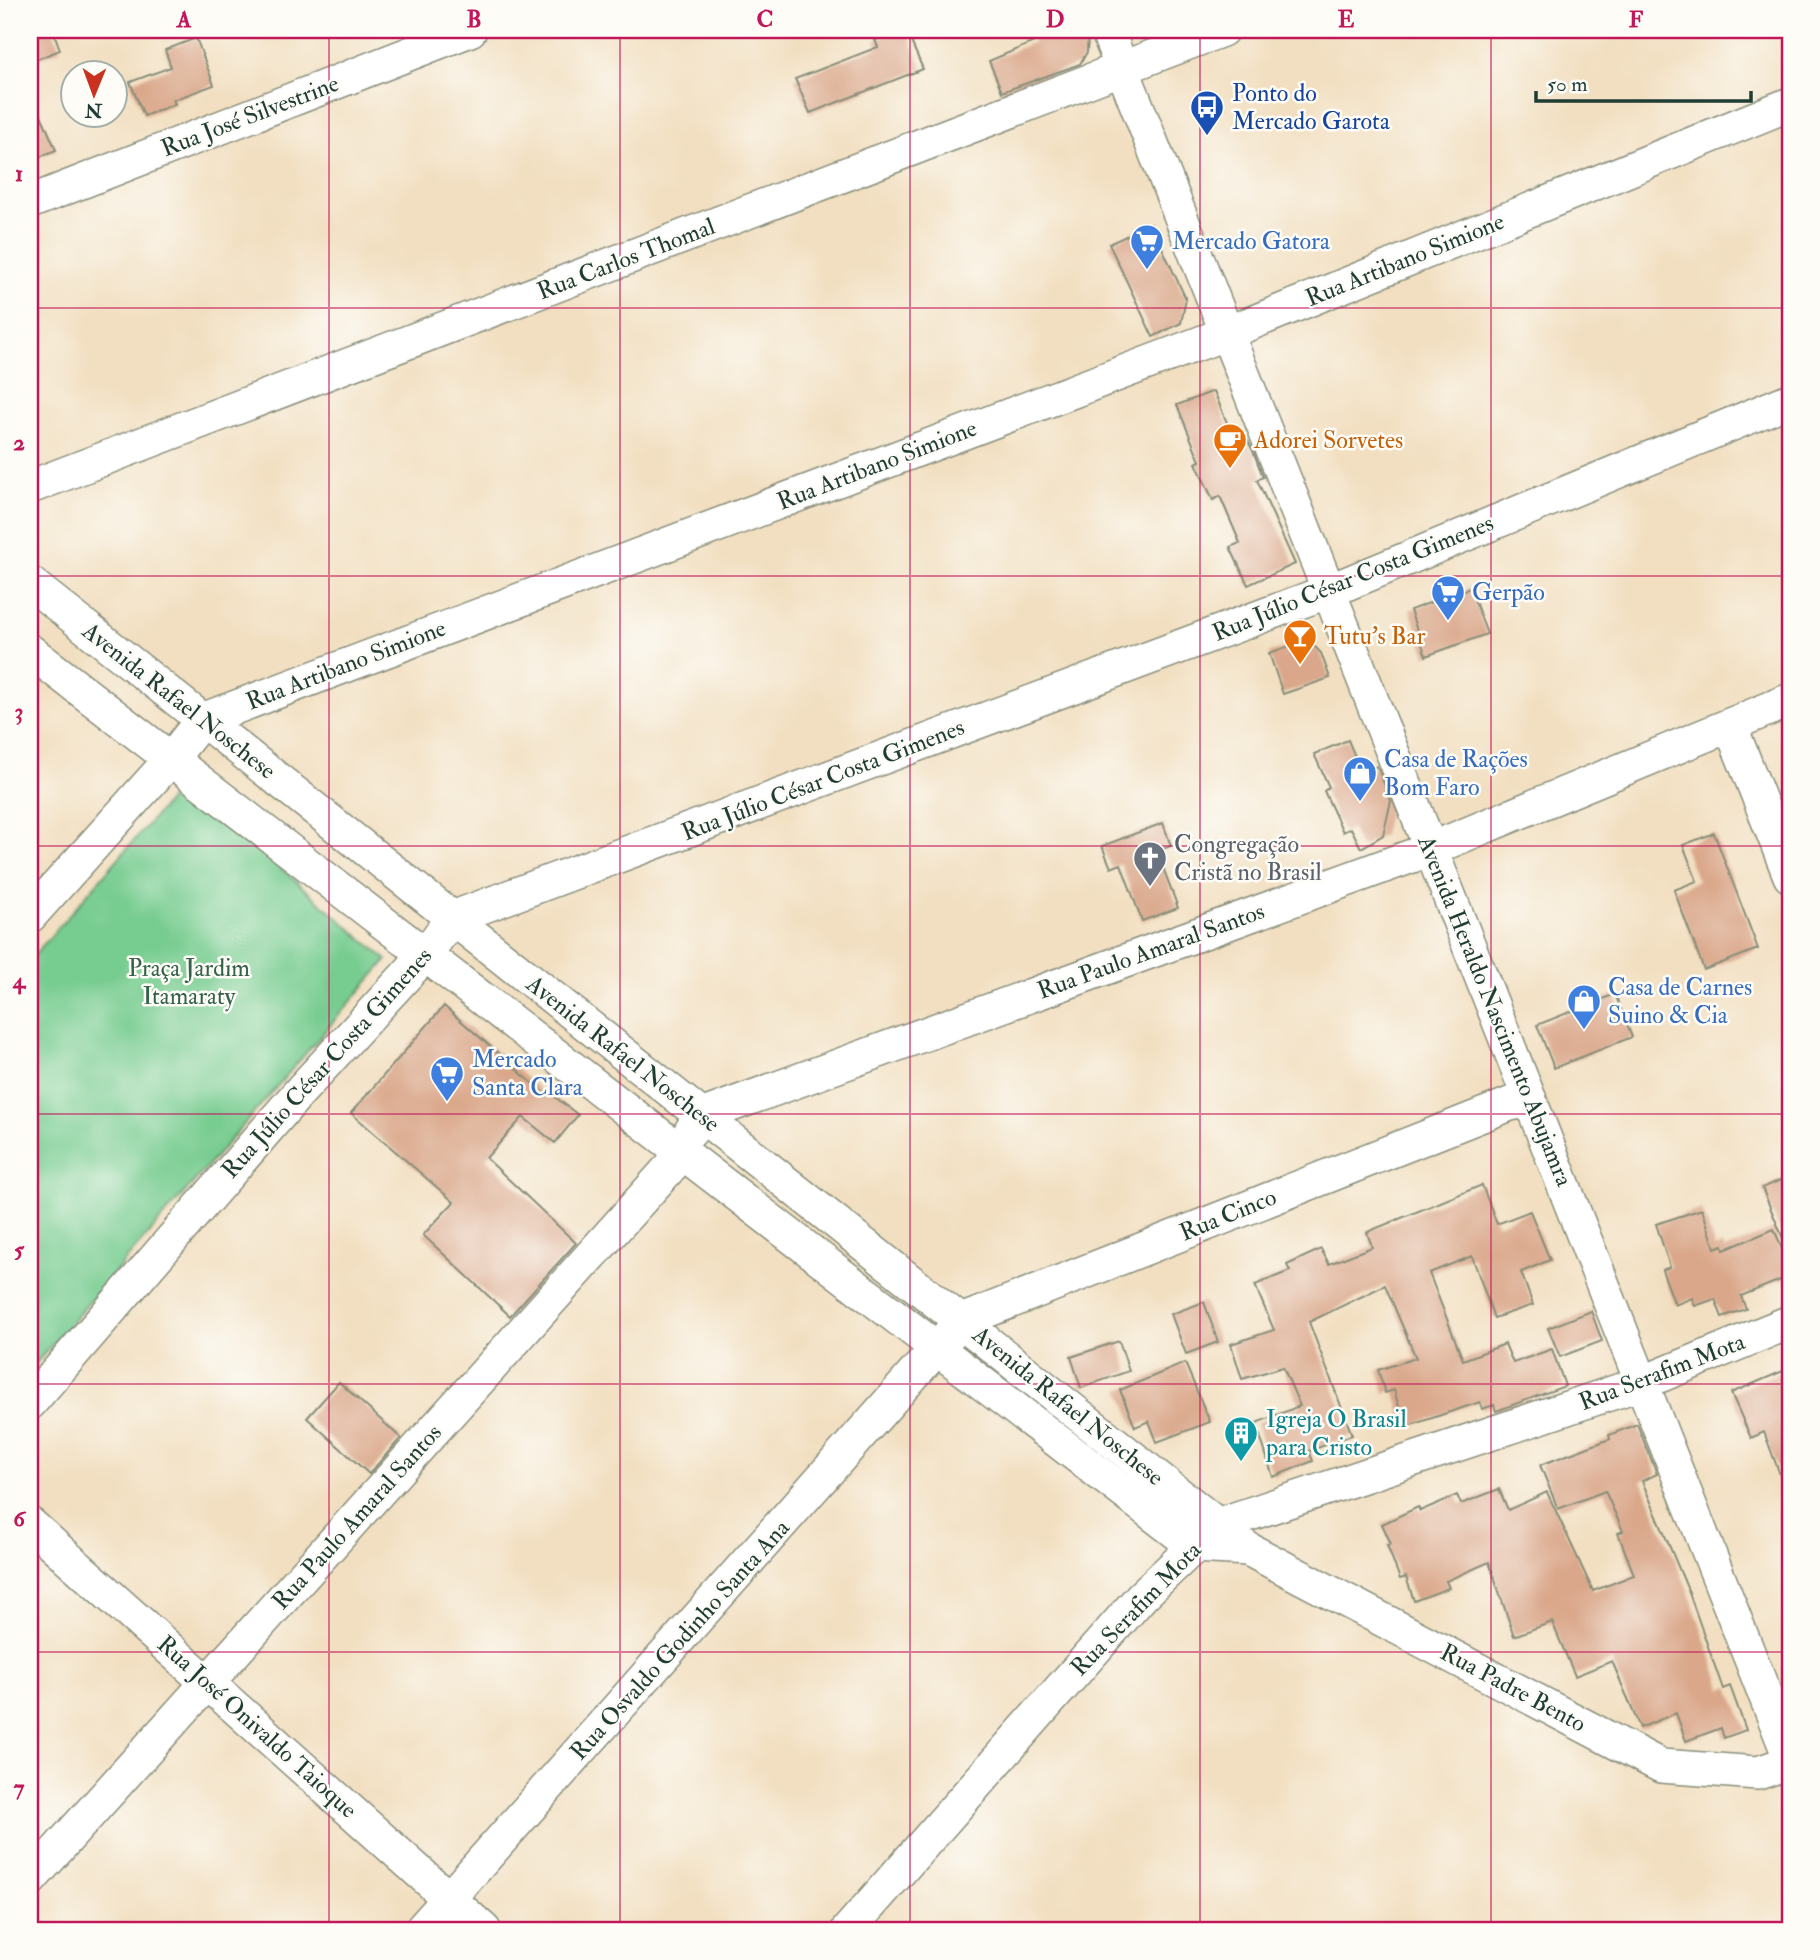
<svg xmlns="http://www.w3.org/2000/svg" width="1820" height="1960" viewBox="0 0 1820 1960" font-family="'IM FELL Double Pica',serif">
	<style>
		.green { fill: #77cc90; stroke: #4b8462; stroke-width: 2 }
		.building { fill: #daa78a }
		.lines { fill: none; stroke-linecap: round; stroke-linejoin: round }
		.minor-casing { stroke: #888e7a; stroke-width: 36 }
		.minor { stroke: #fff; stroke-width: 33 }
		.grid { fill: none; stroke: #c2185b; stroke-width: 2; stroke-opacity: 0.55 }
		.labels { text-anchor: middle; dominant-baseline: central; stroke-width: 5; stroke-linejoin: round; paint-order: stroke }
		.transit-label { font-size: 24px; fill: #164399; stroke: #fdfcf7; text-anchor: start }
		.street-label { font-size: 24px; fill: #1f3d34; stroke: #fdfcf7 }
		.shop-label { font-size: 24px; fill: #366cbe; stroke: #fdfcf7; text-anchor: start }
		.food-label { font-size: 24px; fill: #c56008; stroke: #fdfcf7; text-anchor: start }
		.worship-label { font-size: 24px; fill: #5b616d; stroke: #fdfcf7; text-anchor: start }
		.park-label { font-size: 24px; fill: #35614b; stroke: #fdfcf7 }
		.culture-label { font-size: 24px; fill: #0d838f; stroke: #fdfcf7; text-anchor: start }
		.neatline { fill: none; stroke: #c2185b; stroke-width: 2.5 }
		.grid-label { font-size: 23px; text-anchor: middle; font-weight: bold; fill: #c2185b }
	</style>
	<rect width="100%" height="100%" fill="#fdfcf7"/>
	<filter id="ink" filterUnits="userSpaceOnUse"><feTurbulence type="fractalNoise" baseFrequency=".0143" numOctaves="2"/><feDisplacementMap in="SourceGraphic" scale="14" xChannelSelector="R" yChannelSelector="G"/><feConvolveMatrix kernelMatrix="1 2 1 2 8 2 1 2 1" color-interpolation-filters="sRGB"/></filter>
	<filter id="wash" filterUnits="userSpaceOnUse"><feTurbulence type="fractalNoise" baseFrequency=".00686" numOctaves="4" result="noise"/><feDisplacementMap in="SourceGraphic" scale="28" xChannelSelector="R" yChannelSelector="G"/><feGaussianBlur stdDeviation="1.57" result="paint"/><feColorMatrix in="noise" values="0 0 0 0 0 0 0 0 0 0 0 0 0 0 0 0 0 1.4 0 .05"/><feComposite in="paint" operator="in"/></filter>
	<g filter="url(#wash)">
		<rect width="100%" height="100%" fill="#f2dfc1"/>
		<polygon class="green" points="183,784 387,960 30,1370 30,960"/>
		<g id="blocks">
			<g class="building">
				<polygon points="42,30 53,30 60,50 30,62 30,34"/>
				<polygon points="900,30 906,30 923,69 810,113 795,79 878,47 875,40"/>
				<polygon points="1029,30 1088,30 1087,52 1080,64 1002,92 989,61 1034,42"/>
				<polygon points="196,38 214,85 173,100 175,104 144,116 130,82 171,67 165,50"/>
				<polygon points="30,89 56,150 30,161"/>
				<polygon points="1151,224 1186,299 1181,323 1153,337 1109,244"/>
				<polygon points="1214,391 1236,445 1247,439 1253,451 1263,477 1257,480 1295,564 1248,585 1230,547 1240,543 1220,496 1213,500 1196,463 1200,461 1177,405"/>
				<polygon points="1470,588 1487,634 1426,656 1410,610"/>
				<polygon points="1300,643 1314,646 1321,653 1330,678 1283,694 1269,653"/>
				<polygon points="1348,740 1362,773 1377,766 1391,801 1383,835 1361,848 1351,828 1343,832 1324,791 1329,787 1314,754"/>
				<polygon points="1163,823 1171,846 1157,851 1178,908 1142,921 1121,864 1111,868 1102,846"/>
				<polygon points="1714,833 1758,949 1704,970 1674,890 1697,881 1683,845"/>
				<polygon points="1615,994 1632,1037 1554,1068 1537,1025"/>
				<polygon points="444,1006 547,1096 550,1093 578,1115 555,1143 523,1117 486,1158 576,1243 510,1316 423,1235 454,1202 351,1113"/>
				<polygon points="1790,1176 1790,1255 1762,1188"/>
				<polygon points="1482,1185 1497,1224 1530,1211 1550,1260 1521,1272 1533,1305 1494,1318 1472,1256 1429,1273 1463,1360 1505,1344 1513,1363 1552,1349 1565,1386 1496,1411 1494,1405 1482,1409 1480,1402 1405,1427 1394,1390 1385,1393 1378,1370 1416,1358 1385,1285 1309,1322 1352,1435 1309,1451 1313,1461 1273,1477 1256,1423 1300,1406 1283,1367 1242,1379 1231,1344 1274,1330 1255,1285 1290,1271 1287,1265 1321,1249 1329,1264 1372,1247 1367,1232"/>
				<polygon points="1702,1209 1715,1248 1723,1245 1724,1250 1774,1229 1790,1268 1790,1276 1741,1296 1746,1309 1722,1317 1715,1299 1695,1306 1692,1298 1675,1305 1662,1270 1670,1267 1656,1224"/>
				<polygon points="1204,1302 1218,1342 1186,1354 1171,1314"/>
				<polygon points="1591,1311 1602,1341 1560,1357 1548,1328"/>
				<polygon points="1119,1341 1129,1371 1081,1388 1071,1357"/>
				<polygon points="1185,1363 1210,1422 1157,1442 1149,1421 1135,1427 1120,1390"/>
				<polygon points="1790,1368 1790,1496 1788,1496 1764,1432 1751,1438 1731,1393"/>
				<polygon points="339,1382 401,1438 369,1474 307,1418"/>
				<polygon points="1637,1424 1657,1474 1642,1481 1688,1590 1723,1689 1730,1686 1746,1730 1724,1738 1721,1728 1686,1741 1676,1713 1640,1728 1612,1661 1575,1676 1552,1622 1514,1636 1489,1562 1446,1581 1449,1588 1414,1601 1406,1577 1400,1579 1387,1545 1391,1544 1382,1524 1418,1507 1420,1511 1457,1495 1461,1504 1499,1489 1508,1510 1547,1492 1593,1591 1634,1575 1618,1533 1623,1531 1605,1491 1558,1509 1540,1465 1610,1439 1609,1435"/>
			</g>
		</g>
	</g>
	<g filter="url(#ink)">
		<use href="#blocks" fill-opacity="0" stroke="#888e7a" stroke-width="2"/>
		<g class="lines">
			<g class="minor-casing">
				<g id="minor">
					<polyline points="1107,30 1790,1758"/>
					<polyline points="30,202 470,30"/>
					<polyline points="30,487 1222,30"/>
					<polyline points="30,583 1248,1549 1661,1766 1758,1773 1790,1762"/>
					<polyline points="30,651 1194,1546 1248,1549"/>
					<polyline points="1730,725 1790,876"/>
					<polyline points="30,916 171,759 202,720 1227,333 1790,104"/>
					<polyline points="691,1131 701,1116 1431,849 1790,700"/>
					<polyline points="30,1403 302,1089 425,955 452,918 1329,591 1790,400"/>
					<polyline points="30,1524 484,1930"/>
					<polyline points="30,1880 683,1153"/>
					<polyline points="421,1930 961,1321 1510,1104 1530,1100"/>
					<polyline points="848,1930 1142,1596 1217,1525 1642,1383 1790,1322"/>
				</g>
			</g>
			<use href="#minor" class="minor"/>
		</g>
	</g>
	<path class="grid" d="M329,30V1930M620,30V1930M910,30V1930M1200,30V1930M1491,30V1930M30,308H1790M30,576H1790M30,846H1790M30,1114H1790M30,1384H1790M30,1652H1790"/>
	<defs>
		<g id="bus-pin" transform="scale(1.75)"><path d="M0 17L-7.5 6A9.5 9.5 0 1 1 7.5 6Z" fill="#1a4fb4" stroke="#fdfcf7"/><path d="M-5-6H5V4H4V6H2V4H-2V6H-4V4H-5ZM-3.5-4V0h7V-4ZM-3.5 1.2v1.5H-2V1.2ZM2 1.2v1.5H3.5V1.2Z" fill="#fff"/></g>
		<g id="supermarket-pin" transform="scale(1.75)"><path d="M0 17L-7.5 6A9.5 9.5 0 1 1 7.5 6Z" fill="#3f7fe0" stroke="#fdfcf7"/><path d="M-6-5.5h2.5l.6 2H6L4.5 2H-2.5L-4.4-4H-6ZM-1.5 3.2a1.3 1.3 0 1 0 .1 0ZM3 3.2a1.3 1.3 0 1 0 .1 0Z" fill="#fff"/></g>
		<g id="cafe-pin" transform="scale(1.75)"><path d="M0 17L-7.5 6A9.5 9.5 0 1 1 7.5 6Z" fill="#e8710a" stroke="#fdfcf7"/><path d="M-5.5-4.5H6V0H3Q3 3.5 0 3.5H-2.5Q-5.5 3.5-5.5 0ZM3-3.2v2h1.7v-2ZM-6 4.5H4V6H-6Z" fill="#fff"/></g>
		<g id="bar-pin" transform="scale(1.75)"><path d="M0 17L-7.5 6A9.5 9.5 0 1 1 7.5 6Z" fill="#e8710a" stroke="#fdfcf7"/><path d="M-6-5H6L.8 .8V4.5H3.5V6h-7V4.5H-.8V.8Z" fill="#fff"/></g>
		<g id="shop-pin" transform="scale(1.75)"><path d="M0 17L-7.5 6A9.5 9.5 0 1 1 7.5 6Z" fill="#3f7fe0" stroke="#fdfcf7"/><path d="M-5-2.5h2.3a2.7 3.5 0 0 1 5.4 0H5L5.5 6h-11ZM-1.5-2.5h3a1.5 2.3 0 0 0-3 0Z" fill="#fff"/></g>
		<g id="church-pin" transform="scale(1.75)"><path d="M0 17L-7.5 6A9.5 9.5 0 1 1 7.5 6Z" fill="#6b7280" stroke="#fdfcf7"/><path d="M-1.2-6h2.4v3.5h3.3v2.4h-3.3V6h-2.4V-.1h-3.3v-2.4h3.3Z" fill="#fff"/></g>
		<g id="building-pin" transform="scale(1.75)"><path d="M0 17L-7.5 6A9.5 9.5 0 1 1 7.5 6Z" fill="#0f9aa8" stroke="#fdfcf7"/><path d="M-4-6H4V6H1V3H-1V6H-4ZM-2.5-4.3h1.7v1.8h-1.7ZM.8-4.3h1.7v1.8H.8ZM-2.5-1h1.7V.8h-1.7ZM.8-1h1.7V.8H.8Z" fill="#fff"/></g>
	</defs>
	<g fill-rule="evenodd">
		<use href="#bus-pin" x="1207" y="107"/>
		<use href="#supermarket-pin" x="1147" y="241"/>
		<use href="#cafe-pin" x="1230" y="440"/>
		<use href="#supermarket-pin" x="1448" y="592"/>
		<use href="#bar-pin" x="1300" y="636"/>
		<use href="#shop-pin" x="1360" y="773"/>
		<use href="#church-pin" x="1150" y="858"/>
		<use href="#shop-pin" x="1584" y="1001"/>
		<use href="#supermarket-pin" x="447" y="1073"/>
		<use href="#building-pin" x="1241" y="1433"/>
	</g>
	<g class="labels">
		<g class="transit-label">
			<text x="1232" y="93">Ponto do<tspan x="1232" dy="28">Mercado Garota</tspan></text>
		</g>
		<g class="street-label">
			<text transform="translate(250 116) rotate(-21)">Rua José Silvestrine</text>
			<text transform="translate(626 259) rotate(-21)">Rua Carlos Thomal</text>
			<text transform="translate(1405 260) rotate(-22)">Rua Artibano Simione</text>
			<text transform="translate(877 465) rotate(-21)">Rua Artibano Simione</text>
			<text transform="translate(1353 578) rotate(-22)">Rua Júlio César Costa Gimenes</text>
			<text transform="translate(346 665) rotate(-21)">Rua Artibano Simione</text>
			<text transform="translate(179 701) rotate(38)">Avenida Rafael Noschese</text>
			<text transform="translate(823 780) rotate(-21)">Rua Júlio César Costa Gimenes</text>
			<text transform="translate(1151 951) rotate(-20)">Rua Paulo Amaral Santos</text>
			<text transform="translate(1495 1011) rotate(68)">Avenida Heraldo Nascimento Abujamra</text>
			<text transform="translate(623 1054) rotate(38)">Avenida Rafael Noschese</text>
			<text transform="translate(327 1063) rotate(-48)">Rua Júlio César Costa Gimenes</text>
			<text transform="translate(1228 1215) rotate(-22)">Rua Cinco</text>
			<text transform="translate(1662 1372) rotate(-21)">Rua Serafim Mota</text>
			<text transform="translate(1068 1406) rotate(39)">Avenida Rafael Noschese</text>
			<text transform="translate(357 1517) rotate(-48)">Rua Paulo Amaral Santos</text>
			<text transform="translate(1136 1609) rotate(-46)">Rua Serafim Mota</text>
			<text transform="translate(680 1640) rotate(-48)">Rua Osvaldo Godinho Santa Ana</text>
			<text transform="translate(1513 1688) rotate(28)">Rua Padre Bento</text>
			<text transform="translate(257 1727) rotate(42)">Rua José Onivaldo Taioque</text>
		</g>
		<g class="shop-label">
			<text x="1172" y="241">Mercado Gatora</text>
			<text x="1472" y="592">Gerpão</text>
			<text x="1384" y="759">Casa de Rações<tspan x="1384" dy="28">Bom Faro</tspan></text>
			<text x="1608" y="987">Casa de Carnes<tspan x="1608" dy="28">Suino &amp; Cia</tspan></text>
			<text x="472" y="1059">Mercado<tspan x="472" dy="28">Santa Clara</tspan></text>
		</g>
		<g class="food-label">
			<text x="1254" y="440">Adorei Sorvetes</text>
			<text x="1324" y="636">Tutu's Bar</text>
		</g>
		<g class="worship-label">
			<text x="1174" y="844">Congregação<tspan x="1174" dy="28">Cristã no Brasil</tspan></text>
		</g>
		<g class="park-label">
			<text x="189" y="968">Praça Jardim<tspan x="189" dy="28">Itamaraty</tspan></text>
		</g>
		<g class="culture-label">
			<text x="1266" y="1419">Igreja O Brasil<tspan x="1266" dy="28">para Cristo</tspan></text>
		</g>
	</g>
	<rect width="1820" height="1960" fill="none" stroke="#fdfcf7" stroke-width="77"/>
	<g transform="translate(94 94) rotate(181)"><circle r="33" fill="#fdfcf7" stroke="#a4b0a9" stroke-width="2"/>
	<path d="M0-5L12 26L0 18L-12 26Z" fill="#c8321e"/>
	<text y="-10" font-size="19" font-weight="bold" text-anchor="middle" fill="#1f3d34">N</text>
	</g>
	<path d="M1536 91v10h215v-10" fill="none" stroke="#1f3d34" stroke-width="3.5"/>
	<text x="1547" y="91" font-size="21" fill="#1f3d34" stroke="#fdfcf7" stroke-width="5" paint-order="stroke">50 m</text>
	<rect x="38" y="38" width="1744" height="1884" class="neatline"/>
	<g class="grid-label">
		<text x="184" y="27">A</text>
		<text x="474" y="27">B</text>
		<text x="765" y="27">C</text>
		<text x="1055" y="27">D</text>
		<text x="1346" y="27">E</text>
		<text x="1636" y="27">F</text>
		<text x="19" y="181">1</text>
		<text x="19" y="450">2</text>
		<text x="19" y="719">3</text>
		<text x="19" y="988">4</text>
		<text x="19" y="1257">5</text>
		<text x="19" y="1526">6</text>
		<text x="19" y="1795">7</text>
	</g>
</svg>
